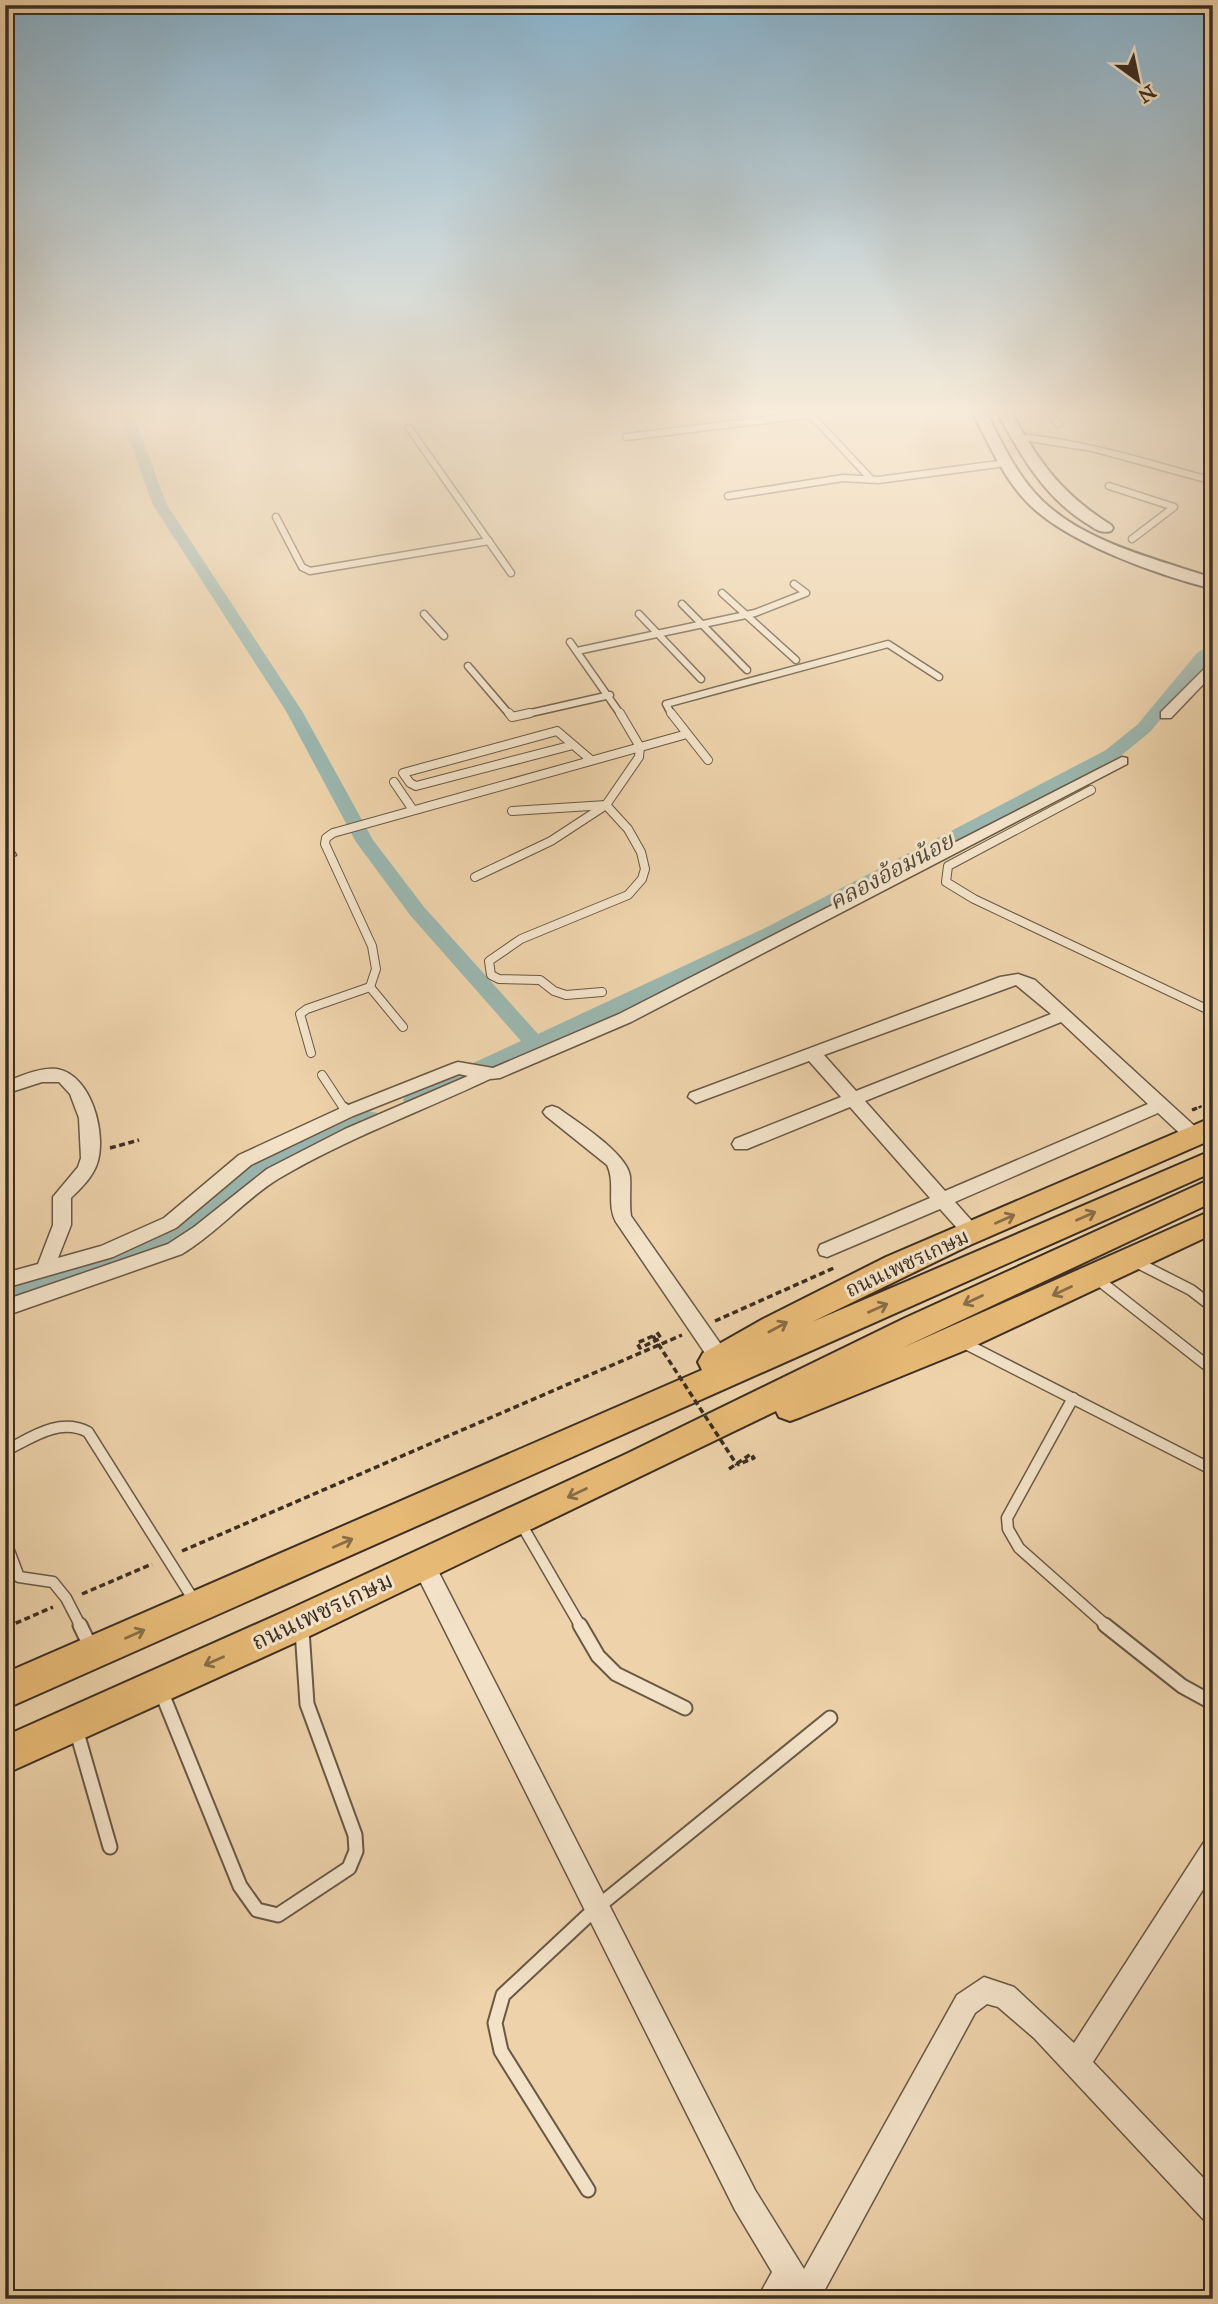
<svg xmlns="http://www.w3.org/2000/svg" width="1218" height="2304" viewBox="0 0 1218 2304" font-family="'IM FELL Great Primer','Noto Serif Thai',serif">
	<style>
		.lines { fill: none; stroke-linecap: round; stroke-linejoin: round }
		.canal { fill: #9ab6ae; fill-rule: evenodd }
		.service-far3-casing { stroke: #685844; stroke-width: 9 }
		.service-far2-casing { stroke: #685844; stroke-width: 10 }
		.service-far1-casing { stroke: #685844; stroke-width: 13 }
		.service-casing { stroke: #685844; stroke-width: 17 }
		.minor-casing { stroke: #685844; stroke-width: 3 }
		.secondary-casing { stroke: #3c2f22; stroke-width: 4 }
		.primary-casing { stroke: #3c2f22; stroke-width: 4 }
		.path-far2 { stroke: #3c2f22; stroke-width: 2.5; stroke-dasharray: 3.5 2.5; stroke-linecap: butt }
		.path-far1 { stroke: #3c2f22; stroke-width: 3.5; stroke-dasharray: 6 3.5; stroke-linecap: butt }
		.path { stroke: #3c2f22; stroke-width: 5; stroke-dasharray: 8 5; stroke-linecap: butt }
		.service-far3 { stroke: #f3e2c8; stroke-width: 6 }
		.service-far2 { stroke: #f3e2c8; stroke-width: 8 }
		.service-far1 { stroke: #f3e2c8; stroke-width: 10 }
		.service { stroke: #f3e2c8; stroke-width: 13 }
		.minor { fill: #f3e2c8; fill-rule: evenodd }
		.secondary { fill: #f3e2c8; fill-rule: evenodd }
		.primary { fill: #e6b975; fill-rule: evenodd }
		.path-bridge { stroke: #3c2f22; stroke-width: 3.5; stroke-dasharray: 6 3.5; stroke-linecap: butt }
		.oneway { stroke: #886d47 }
		.labels { text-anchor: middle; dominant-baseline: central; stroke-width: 6; stroke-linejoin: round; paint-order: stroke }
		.street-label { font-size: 21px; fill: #3c2f22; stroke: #f3e2c8 }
		.water-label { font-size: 23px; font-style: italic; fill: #4f4a3e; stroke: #f3e2c8 }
		.near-street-label { font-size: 24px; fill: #3c2f22; stroke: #f3e2c8 }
	</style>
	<rect width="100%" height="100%" fill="#edd2aa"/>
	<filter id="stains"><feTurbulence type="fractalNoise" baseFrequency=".00286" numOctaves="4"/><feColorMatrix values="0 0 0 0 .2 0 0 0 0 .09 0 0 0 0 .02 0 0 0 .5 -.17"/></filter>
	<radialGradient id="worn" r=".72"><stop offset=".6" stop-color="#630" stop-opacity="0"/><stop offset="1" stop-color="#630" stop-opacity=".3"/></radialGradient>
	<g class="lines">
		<g class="canal">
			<polygon points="119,412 132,412 167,505 302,711 373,840 424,907 538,1034 767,927 1106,750 1138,724 1197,653 1213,643 1213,656 1150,732 1118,758 781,937 414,1108 406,1106 403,1100 406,1094 521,1041 410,915 356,842 286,711 153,505"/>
			<polygon points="369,1111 377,1113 380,1119 377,1125 283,1165 187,1241 126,1268 5,1309 5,1289 108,1254 171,1227 267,1153"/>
		</g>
		<g class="service-far3-casing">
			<g id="service-far3">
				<polyline points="1049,412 1059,424"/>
				<polyline points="409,428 511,573"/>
				<polyline points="626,437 807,415 812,416 871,479"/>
				<polyline points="1109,486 1174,507 1132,539"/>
				<polyline points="728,496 843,478 878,480 1006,463"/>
				<polyline points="276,517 302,567 310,571 489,541"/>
				<polyline points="722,593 796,660"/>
				<polyline points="682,604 747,670"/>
				<polyline points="424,614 444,636"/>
				<polyline points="639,614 701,679"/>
				<polyline points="570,642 621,715"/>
				<polyline points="577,651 755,613 806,593 794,584"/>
				<polyline points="468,666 510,715"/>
				<polyline points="522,715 610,695"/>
				<polyline points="672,715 666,704 888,644 939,677"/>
			</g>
		</g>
		<g class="service-far2-casing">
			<g id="service-far2">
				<polyline points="509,713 512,717 530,713"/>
				<polyline points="671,713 708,760"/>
				<polyline points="573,745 416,786 410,783 403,773 557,731 591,760"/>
				<polyline points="394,782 413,810"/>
				<polyline points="1091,790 948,866 946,882 974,899 1213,1012"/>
				<polyline points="512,811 606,805 628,829 641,852 645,869 642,879 628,895 521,939 489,961 491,975 499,979 540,980 554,991 566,995 602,992"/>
				<polyline points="475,877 551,841 606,805 639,757 640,747 620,713"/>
				<polyline points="370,987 403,1027"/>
				<polyline points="311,1053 300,1014 307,1009 370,987 376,969 372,946 325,844 326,838 333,833 687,734"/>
				<polyline points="322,1075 345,1110"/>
			</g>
		</g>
		<g class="service-far1-casing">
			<g id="service-far1">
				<polyline points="344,1108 347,1112"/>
				<polyline points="1136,1262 1191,1290 1213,1307"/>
				<polyline points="1096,1278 1213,1370"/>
				<polyline points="962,1342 1213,1470"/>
				<polyline points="1073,1398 1007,1518 1008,1529 1019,1548 1108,1627"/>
				<path d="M5,1451C31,1438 59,1417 88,1432L195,1602"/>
				<polyline points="520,1522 581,1627"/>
				<polyline points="5,1540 19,1577 53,1582 66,1598 81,1627"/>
			</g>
		</g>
		<g class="service-casing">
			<g id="service">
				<polyline points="80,1625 91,1648"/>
				<polyline points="580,1625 598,1656 616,1674 685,1708"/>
				<polyline points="1105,1625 1182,1686 1213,1703"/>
				<polyline points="161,1691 240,1886 257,1910 278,1915 349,1868 356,1851 355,1835 307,1704 302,1630"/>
				<polyline points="76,1729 110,1847"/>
				<polyline points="588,2190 501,2051 495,2023 503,1995 595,1909 830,1718"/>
			</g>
		</g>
		<g class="minor-casing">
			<g id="minor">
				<path d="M1018,434C1085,440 1148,460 1213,478V484L1092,451L1014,439V435Z"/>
				<polygon points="1213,663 1213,674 1171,718 1161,718 1161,712 1209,664"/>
				<path d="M1122,757L1127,758V764L631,1022L500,1078L490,1079C420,1112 345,1139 278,1179C243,1201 217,1233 182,1254L5,1316V1300L168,1244L194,1227L267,1169L345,1129L468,1076L459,1074L353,1116L251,1165L176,1228L113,1257L5,1288V1273L38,1264L53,1225V1197L78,1167L81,1158L79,1118L70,1094L59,1082H42L5,1094V1082C21,1076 40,1067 57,1069C92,1075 107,1135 97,1164C92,1178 81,1188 71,1198V1225L58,1258L101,1246L164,1218L239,1155L341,1108L452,1064L458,1062L493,1068L619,1014Z"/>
				<polygon points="5,851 14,852 16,855 5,860"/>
				<path d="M1018,974L1035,980L1200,1131L1203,1136L1200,1141H1188L1158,1113L955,1202L978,1228L981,1233L978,1238H966L940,1209L827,1257L820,1255L818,1250L820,1245L930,1198L850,1107L747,1149H735L732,1144L735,1139L841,1097L809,1061L696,1103L688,1097L690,1093L1000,977ZM1016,985L1051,1014L856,1091L824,1055ZM1061,1022L1148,1104L945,1191L865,1101Z"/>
				<path d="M552,1106L558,1108C577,1122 627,1153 630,1176C631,1189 629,1202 631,1216L727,1353L730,1359L727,1365L720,1367L713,1365L616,1222C606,1204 616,1183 607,1165L546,1116L543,1112L546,1108Z"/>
				<polygon points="423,1554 431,1557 755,2190 804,2269 957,1995 984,1977 1014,1987 1074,2043 1204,1842 1213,1839 1213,1874 1093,2062 1213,2188 1213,2223 1203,2219 1034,2038 998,2007 987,2004 975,2013 822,2295 824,2299 757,2299 772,2272 735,2210 415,1571 412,1564 415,1557"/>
			</g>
		</g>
		<g class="secondary-casing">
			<g id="secondary">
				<path d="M972,412H986C1000,439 1013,468 1034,492C1077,541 1153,558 1213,578V589C1158,575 1063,542 1025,500C1002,475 988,442 972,412Z"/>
				<path d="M997,412H1011C1039,462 1061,494 1111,525L1113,528L1111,531C1100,534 1094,528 1086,523C1044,497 1020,454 997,412Z"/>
			</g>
		</g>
		<g class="primary-casing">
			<g id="primary">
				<polygon points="1213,1117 1213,1139 970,1245 812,1322 1213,1150 1213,1172 5,1709 5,1673 702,1370 698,1362 703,1353 763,1319 886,1257"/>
				<polygon points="1213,1178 1213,1202 902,1348 1213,1210 1213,1234 968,1349 801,1417 790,1421 779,1417 776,1411 314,1634 5,1774 5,1736 288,1610 626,1454 905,1318"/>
			</g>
		</g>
		<polyline class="path-far2" points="1193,1110 1213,1101"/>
		<g class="path-far1">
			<polyline points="1192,1110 1197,1108"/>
			<polyline points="110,1148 139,1140"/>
			<polyline points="715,1321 836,1267"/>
			<polyline points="653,1336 637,1343 640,1348 661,1338 656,1331"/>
			<polyline points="729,1469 751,1454 754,1458 737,1465"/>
			<polyline points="182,1551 682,1335"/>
			<polyline points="82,1594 152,1564"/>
			<polyline points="7,1627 53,1607"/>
		</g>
		<polyline class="path" points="5,1628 11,1625"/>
		<use href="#service-far3" class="service-far3"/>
		<use href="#service-far2" class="service-far2"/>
		<use href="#service-far1" class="service-far1"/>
		<use href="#service" class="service"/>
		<use href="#minor" class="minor"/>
		<use href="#secondary" class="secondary"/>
		<use href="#primary" class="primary"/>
		<polyline class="path-bridge" points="653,1336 737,1465"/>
	</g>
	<defs><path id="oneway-shaft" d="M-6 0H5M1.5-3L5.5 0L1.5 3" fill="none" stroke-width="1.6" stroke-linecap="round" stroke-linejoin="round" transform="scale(1.75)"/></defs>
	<g class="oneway">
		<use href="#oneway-shaft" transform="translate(1086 1216) rotate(-24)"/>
		<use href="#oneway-shaft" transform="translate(1005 1219) rotate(-24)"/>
		<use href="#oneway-shaft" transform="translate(1062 1291) rotate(155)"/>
		<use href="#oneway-shaft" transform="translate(973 1300) rotate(155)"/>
		<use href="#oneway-shaft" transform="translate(878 1308) rotate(-24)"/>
		<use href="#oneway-shaft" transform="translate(778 1327) rotate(-28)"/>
		<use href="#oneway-shaft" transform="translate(577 1493) rotate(155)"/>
		<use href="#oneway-shaft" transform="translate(343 1543) rotate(-24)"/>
		<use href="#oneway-shaft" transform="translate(135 1634) rotate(-24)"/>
		<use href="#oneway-shaft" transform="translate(214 1661) rotate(156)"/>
	</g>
	<linearGradient id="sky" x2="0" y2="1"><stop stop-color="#89b5d1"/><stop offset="0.56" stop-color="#f7ebd9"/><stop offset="1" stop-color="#f7ebd9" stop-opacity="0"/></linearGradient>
	<rect width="1218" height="735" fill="url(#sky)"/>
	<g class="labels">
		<g class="street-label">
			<text transform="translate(907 1263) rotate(-25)">ถนนเพชรเกษม</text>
		</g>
		<g class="water-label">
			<text transform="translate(891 871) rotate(-28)">คลองอ้อมน้อย</text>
		</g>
		<g class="near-street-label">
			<text transform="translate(322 1611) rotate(-25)">ถนนเพชรเกษม</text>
		</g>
	</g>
	<rect width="1218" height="2304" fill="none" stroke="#edd2aa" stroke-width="28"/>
	<rect x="7" y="7" width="1204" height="2290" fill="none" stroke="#3c2f22" stroke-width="3.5"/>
	<rect x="14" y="14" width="1190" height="2276" fill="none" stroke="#3c2f22" stroke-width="2"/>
	<g transform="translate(1138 80) rotate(147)" stroke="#f3e2c8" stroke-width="5" paint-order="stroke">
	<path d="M0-5L12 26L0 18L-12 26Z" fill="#3c2f22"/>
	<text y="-10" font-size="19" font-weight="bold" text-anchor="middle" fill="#3c2f22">N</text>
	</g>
	<rect width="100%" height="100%" filter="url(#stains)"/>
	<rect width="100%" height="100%" fill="url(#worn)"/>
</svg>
